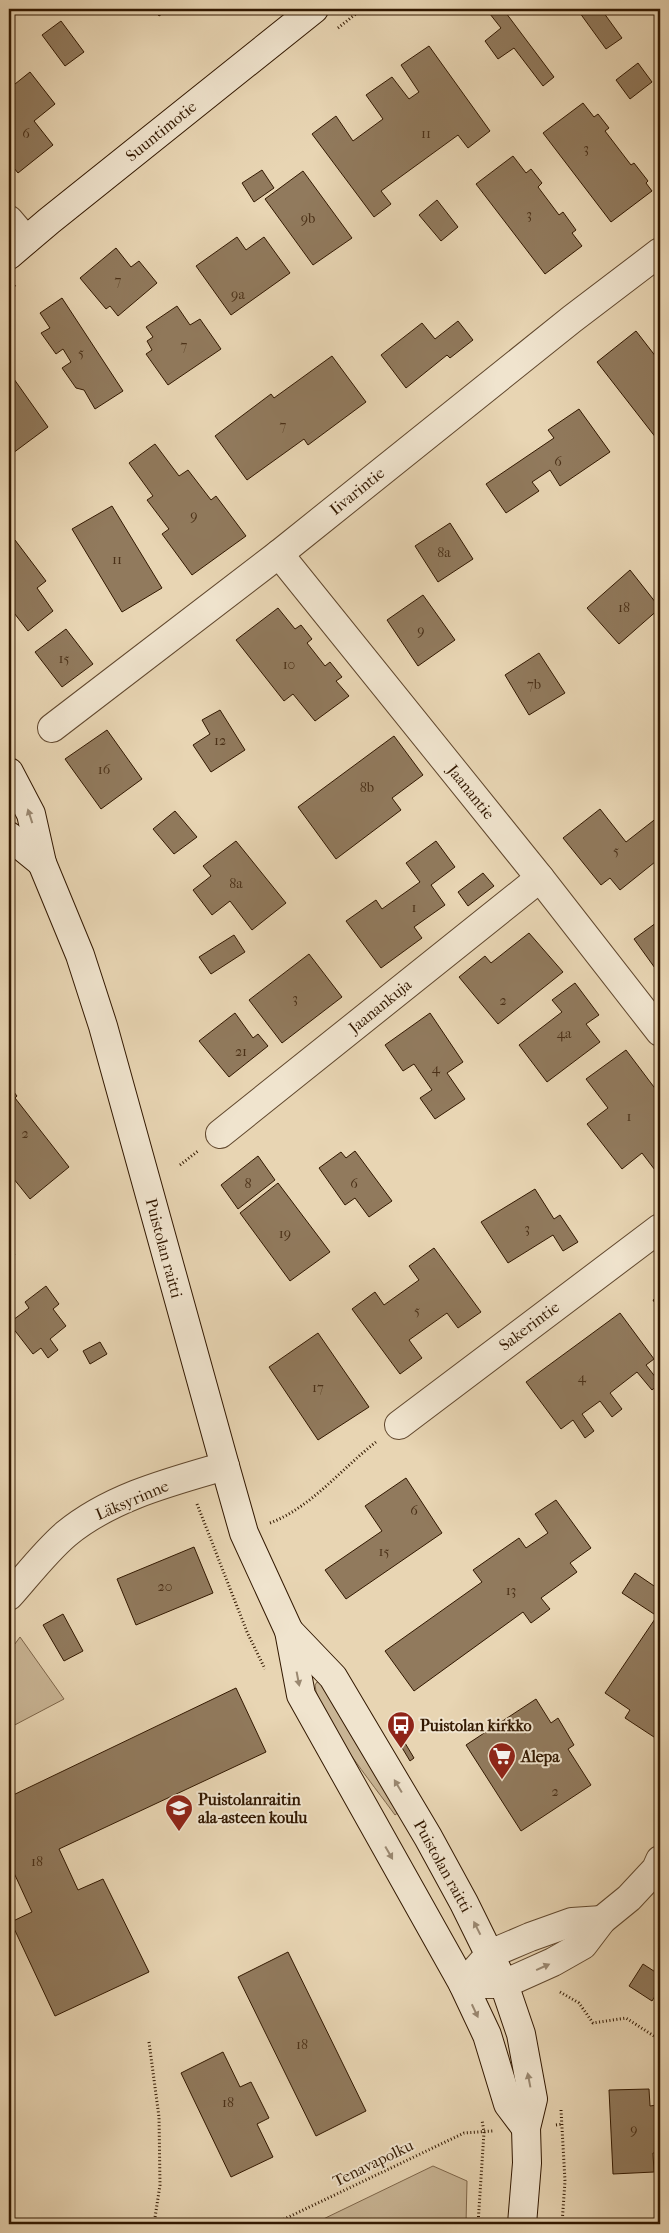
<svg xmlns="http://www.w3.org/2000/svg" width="669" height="2233" viewBox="0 0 669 2233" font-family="'IM FELL French Canon',serif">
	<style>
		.green { fill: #c9b595; stroke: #7e664a }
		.building { fill: #917a5d; stroke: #321800 }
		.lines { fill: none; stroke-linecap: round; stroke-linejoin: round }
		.minor-casing { stroke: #60472d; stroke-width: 30 }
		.secondary-casing { stroke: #321800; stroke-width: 30 }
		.path { stroke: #321800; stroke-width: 3; stroke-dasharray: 1 2.5; stroke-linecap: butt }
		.minor { stroke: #f0e4ce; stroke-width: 28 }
		.secondary { stroke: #f0e4ce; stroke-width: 28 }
		.oneway { fill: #9a8871 }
		.labels { text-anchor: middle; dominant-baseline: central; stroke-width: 4; stroke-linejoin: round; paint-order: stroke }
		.number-label { font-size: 14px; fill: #4a3017 }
		.street-label { font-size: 16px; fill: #321800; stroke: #f0e4ce }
		.poi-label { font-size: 16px; font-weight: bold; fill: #321800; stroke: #f0e4ce; text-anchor: start }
	</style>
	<rect width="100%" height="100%" fill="#e8d5b3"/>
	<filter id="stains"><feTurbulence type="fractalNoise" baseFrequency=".004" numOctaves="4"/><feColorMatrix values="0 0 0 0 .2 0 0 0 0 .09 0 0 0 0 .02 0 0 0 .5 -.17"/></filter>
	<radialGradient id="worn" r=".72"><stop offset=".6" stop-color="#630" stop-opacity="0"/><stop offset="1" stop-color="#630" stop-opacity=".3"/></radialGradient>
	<g class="green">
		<polygon points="20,1637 64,1699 9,1728 9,1652"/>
		<path d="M317,1682H320L400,1811L395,1815C375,1787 317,1716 315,1685Z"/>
		<polygon points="433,2166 467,2181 466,2224 313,2224"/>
	</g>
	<g class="building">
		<polygon points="154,9 169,9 159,16"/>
		<polygon points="486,9 503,9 554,77 543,86 514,48 498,59 485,41 501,28"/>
		<polygon points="577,9 601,9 622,38 606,49"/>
		<polygon points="61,21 84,52 65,66 42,35"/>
		<polygon points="429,46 490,131 468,148 458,135 381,191 391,204 374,217 312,134 336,116 353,141 383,119 366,95 392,77 409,99 419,92 401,65"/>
		<polygon points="638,63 652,82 630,99 616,80"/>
		<polygon points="30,72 55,104 34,121 53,145 18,173 9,162 9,86 10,88"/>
		<polygon points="583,103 594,117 598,114 609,128 605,131 631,165 634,163 648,181 646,183 652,191 611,222 543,133"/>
		<polygon points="513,156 526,173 531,169 542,183 538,187 559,215 563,212 576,230 572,233 582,246 545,274 476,184"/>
		<polygon points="262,170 274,188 254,202 242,183"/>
		<polygon points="303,171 352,238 313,265 265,199"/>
		<polygon points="437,200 458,227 441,241 419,215"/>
		<polygon points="237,237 246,250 264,237 290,273 231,315 196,266"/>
		<polygon points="116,248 131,267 139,261 157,283 118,316 110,306 106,309 80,278"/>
		<polygon points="62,298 123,391 95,409 84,390 76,388 62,368 71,362 63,349 56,354 41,333 50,328 40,313"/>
		<polygon points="177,306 190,325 200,319 221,349 168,385 146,354 152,350 147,341 153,337 146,327"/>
		<polygon points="458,321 473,340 450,358 447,355 406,388 381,355 422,323 435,339"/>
		<polygon points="636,331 660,362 660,443 597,362"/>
		<polygon points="332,356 366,402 308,445 304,439 247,480 215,436 271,394 274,398"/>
		<polygon points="9,372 48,427 9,456"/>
		<polygon points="579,409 610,452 560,486 550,470 532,482 539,491 506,513 486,484 554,438 548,430"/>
		<polygon points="155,444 179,476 188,470 211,500 216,496 246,536 192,575 162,534 169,529 147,500 153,496 129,463"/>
		<polygon points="112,506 162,588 122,612 72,529"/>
		<polygon points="450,523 473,559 438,582 415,546"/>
		<polygon points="15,540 46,581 37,588 53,611 28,631 11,609 9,611 9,545"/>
		<polygon points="630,570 660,608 619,644 587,608"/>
		<polygon points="423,595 455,640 418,666 387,620"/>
		<polygon points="278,608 295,629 301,625 312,639 307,643 325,666 330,662 342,677 336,681 349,696 315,721 293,694 284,701 236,640"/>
		<polygon points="66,629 93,664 62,687 35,652"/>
		<polygon points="539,653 565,693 529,715 505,675"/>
		<polygon points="220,710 245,750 211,772 193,745 210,734 202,720"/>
		<polygon points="107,730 142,779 101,809 65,759"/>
		<polygon points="394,736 423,775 392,798 401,810 336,859 298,807"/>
		<polygon points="600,809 626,842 658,817 660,819 660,858 620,890 610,878 601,885 563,838"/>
		<polygon points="175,811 197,837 174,854 153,829"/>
		<polygon points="236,841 286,903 252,930 230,901 212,915 193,890 211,876 203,866"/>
		<polygon points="436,841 455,867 431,885 445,905 414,927 422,938 381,968 346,921 376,900 382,909 420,882 406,863"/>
		<polygon points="483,873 494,886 468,906 458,892"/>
		<polygon points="660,920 660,975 634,939"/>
		<polygon points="529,933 563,972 498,1024 459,977 485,956 491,963"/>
		<polygon points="234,935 245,952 211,974 199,957"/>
		<polygon points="309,954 342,997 282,1043 249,1000"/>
		<polygon points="575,983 599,1015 586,1024 600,1042 547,1082 519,1045 562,1012 552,1000"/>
		<polygon points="235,1013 253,1038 258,1034 268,1046 229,1077 199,1041"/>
		<polygon points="430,1013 463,1062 447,1073 465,1099 435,1119 420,1098 432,1090 414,1064 403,1071 385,1045"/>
		<polygon points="626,1050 660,1095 660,1173 658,1174 642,1153 622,1169 587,1124 608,1108 586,1079"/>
		<polygon points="9,1086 17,1096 15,1098 69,1167 30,1199 9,1173"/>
		<polygon points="355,1151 392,1201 369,1217 355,1198 345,1205 319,1168 341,1152 346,1158"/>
		<polygon points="258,1156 275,1180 238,1209 221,1185"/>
		<polygon points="278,1183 330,1252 290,1281 240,1213"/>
		<polygon points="535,1189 554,1219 560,1215 578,1242 563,1251 553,1235 508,1263 481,1222"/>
		<polygon points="9,1247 15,1255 9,1260"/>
		<polygon points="434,1248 481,1312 458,1328 447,1313 409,1340 422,1358 400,1374 352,1309 375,1292 384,1305 419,1280 409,1266"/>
		<polygon points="46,1286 59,1304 53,1309 66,1326 50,1339 58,1350 48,1358 41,1348 33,1354 9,1323 29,1308 25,1302"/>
		<polygon points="660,1296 660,1311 653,1300"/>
		<polygon points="620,1313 654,1359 646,1365 660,1383 652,1390 637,1372 610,1393 622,1409 612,1417 600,1401 582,1414 594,1431 585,1438 573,1420 561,1429 526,1382"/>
		<polygon points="318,1333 369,1407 318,1440 269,1367"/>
		<polygon points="100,1342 107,1354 90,1364 83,1351"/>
		<polygon points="406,1478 442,1533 346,1599 325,1570 382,1531 365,1506"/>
		<polygon points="556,1500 591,1548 570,1563 577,1572 541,1598 550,1609 531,1623 523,1612 414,1691 385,1651 482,1582 473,1570 519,1538 526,1548 548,1533 535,1514"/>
		<polygon points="194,1547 213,1593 136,1625 117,1579"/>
		<polygon points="635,1573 660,1590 660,1734 657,1739 625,1718 630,1710 605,1693 657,1616 622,1593"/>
		<polygon points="63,1614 83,1651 64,1661 43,1625"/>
		<polygon points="236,1688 266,1752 59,1849 78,1890 103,1879 149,1972 55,2016 11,1922 32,1912 14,1873 9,1875 9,1797"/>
		<polygon points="536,1699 551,1723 558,1718 574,1745 568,1749 591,1785 521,1831 466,1745"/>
		<polygon points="405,1743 414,1758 410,1761 401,1746"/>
		<polygon points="288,1952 366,2111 316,2136 238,1977"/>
		<polygon points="643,1964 660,1975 660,1988 652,2001 629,1986"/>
		<polygon points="223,2052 240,2087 251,2082 269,2118 257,2124 273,2157 231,2177 181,2073"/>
		<polygon points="649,2089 650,2106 657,2105 659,2153 653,2153 654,2172 613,2174 609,2090"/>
	</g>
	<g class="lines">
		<g class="minor-casing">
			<g id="minor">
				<polyline points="9,220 26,240"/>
				<polyline points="279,554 540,878 660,1032"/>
				<polyline points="52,728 279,554 572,319 660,252"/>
				<polyline points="220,1134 540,878"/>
				<polyline points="399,1425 660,1228"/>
				<path d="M9,1596C27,1576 45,1552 66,1534C111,1497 170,1482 225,1466"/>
				<polyline points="474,1972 490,1954 530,1937 572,1922 602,1920"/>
				<polyline points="463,1984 504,1984 553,1962 583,1945 602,1920 629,1898 656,1869 660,1860"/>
			</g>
		</g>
		<g class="secondary-casing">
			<g id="secondary">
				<polyline points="9,255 49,221 314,9"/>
				<polyline points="9,772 31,814 42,863 80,955 103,1026 225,1466 244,1533 289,1631 301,1695 463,1984 487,2035 508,2104 526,2128"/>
				<polyline points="9,836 42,863"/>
				<polyline points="289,1631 333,1677 428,1837 464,1903 504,1984 521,2034 533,2099 526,2128 527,2163 522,2224"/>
			</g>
		</g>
		<g class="path">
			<polyline points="338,28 362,9"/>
			<polyline points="9,290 16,284"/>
			<polyline points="180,1165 198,1151"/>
			<polyline points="197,1504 247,1632 265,1669"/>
			<path d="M270,1523C312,1507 342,1468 376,1442"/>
			<polyline points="560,1992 579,2003 593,2023 626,2018 660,2040"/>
			<polyline points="149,2042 159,2117 160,2185 154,2224"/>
			<polyline points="561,2110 565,2181 562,2224"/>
			<polyline points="556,2125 563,2124"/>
			<polyline points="274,2224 464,2133 493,2131"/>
			<polyline points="478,2224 484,2132 482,2120"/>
		</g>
		<use href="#minor" class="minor"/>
		<use href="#secondary" class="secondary"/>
	</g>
	<defs><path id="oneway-solid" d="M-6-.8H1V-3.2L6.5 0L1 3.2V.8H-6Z" transform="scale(1.25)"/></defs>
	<g class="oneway">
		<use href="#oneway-solid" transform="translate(30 816) rotate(-108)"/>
		<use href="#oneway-solid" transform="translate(298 1679) rotate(79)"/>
		<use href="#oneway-solid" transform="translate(398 1786) rotate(-121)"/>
		<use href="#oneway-solid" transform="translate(389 1853) rotate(60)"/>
		<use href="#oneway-solid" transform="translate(477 1928) rotate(-117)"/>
		<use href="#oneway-solid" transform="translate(543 1967) rotate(-24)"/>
		<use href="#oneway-solid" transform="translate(475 2011) rotate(65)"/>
		<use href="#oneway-solid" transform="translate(529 2080) rotate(-101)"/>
	</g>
	<defs>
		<g id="bus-pin" transform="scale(1.4375)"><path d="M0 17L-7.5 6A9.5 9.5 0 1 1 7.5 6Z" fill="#8f2418" stroke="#f0e4ce"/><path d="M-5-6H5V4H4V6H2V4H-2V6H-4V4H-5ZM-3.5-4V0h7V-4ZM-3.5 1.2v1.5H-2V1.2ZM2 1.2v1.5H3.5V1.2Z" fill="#fff"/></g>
		<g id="supermarket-pin" transform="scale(1.4375)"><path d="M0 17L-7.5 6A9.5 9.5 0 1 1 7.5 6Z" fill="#8f2418" stroke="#f0e4ce"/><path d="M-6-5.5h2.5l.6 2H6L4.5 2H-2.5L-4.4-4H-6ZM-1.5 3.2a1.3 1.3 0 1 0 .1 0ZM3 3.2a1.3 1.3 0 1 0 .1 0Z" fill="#fff"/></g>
		<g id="school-pin" transform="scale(1.4375)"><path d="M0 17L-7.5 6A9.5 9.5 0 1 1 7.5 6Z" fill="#8f2418" stroke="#f0e4ce"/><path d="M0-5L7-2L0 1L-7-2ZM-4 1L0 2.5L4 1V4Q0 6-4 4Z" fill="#fff"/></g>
	</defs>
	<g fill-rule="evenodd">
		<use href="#bus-pin" x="401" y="1725"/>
		<use href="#supermarket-pin" x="502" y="1756"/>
		<use href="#school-pin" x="179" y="1808"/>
	</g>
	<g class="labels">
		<g class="number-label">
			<text x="26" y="133">6</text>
			<text x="426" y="133">11</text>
			<text x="586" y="148">3</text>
			<text x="529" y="214">3</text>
			<text x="308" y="218">9b</text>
			<text x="118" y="280">7</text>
			<text x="238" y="294">9a</text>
			<text x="184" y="345">7</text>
			<text x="81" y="352">5</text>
			<text x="283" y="425">7</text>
			<text x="558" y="461">6</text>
			<text x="194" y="515">9</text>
			<text x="444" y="552">8a</text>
			<text x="117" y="559">11</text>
			<text x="624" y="607">18</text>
			<text x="421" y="630">9</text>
			<text x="64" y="658">15</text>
			<text x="289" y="664">10</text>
			<text x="534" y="684">7b</text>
			<text x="220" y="740">12</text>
			<text x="104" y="769">16</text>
			<text x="367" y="787">8b</text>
			<text x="616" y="850">5</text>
			<text x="236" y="883">8a</text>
			<text x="414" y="907">1</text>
			<text x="295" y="998">3</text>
			<text x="503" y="1000">2</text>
			<text x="564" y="1033">4a</text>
			<text x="241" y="1051">21</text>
			<text x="436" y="1068">4</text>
			<text x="629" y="1116">1</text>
			<text x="25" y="1133">2</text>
			<text x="248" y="1183">8</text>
			<text x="354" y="1183">6</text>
			<text x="527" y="1228">3</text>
			<text x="285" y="1233">19</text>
			<text x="417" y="1310">5</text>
			<text x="582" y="1377">4</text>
			<text x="318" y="1387">17</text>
			<text x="414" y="1510">6</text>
			<text x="384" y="1551">15</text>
			<text x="165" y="1586">20</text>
			<text x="511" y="1590">13</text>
			<text x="555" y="1791">2</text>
			<text x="37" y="1861">18</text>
			<text x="302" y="2044">18</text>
			<text x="228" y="2102">18</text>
			<text x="634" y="2129">9</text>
		</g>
		<g class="street-label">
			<text transform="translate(161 131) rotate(-39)">Suuntimotie</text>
			<text transform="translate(357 491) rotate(-39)">Iivarintie</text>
			<text transform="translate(471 792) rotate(51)">Jaanantie</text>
			<text transform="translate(380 1006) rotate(-39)">Jaanankuja</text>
			<text transform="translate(164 1248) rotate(75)">Puistolan raitti</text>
			<text transform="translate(529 1326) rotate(-37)">Sakerintie</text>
			<text transform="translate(132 1500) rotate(-23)">Läksyrinne</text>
			<text transform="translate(443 1866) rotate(61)">Puistolan raitti</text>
			<text transform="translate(373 2163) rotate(-26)">Tenavapolku</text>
		</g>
		<g class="poi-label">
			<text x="420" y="1725">Puistolan kirkko</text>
			<text x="521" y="1756">Alepa</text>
			<text x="198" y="1799">Puistolanraitin<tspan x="198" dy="18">ala-asteen koulu</tspan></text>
		</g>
	</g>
	<rect width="669" height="2233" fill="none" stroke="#e8d5b3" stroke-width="30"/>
	<rect x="10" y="10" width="649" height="2213" fill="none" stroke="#321800" stroke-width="2.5"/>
	<rect x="15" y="15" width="639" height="2203" fill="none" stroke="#321800"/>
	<rect width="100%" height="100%" filter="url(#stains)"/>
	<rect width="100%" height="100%" fill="url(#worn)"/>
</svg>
